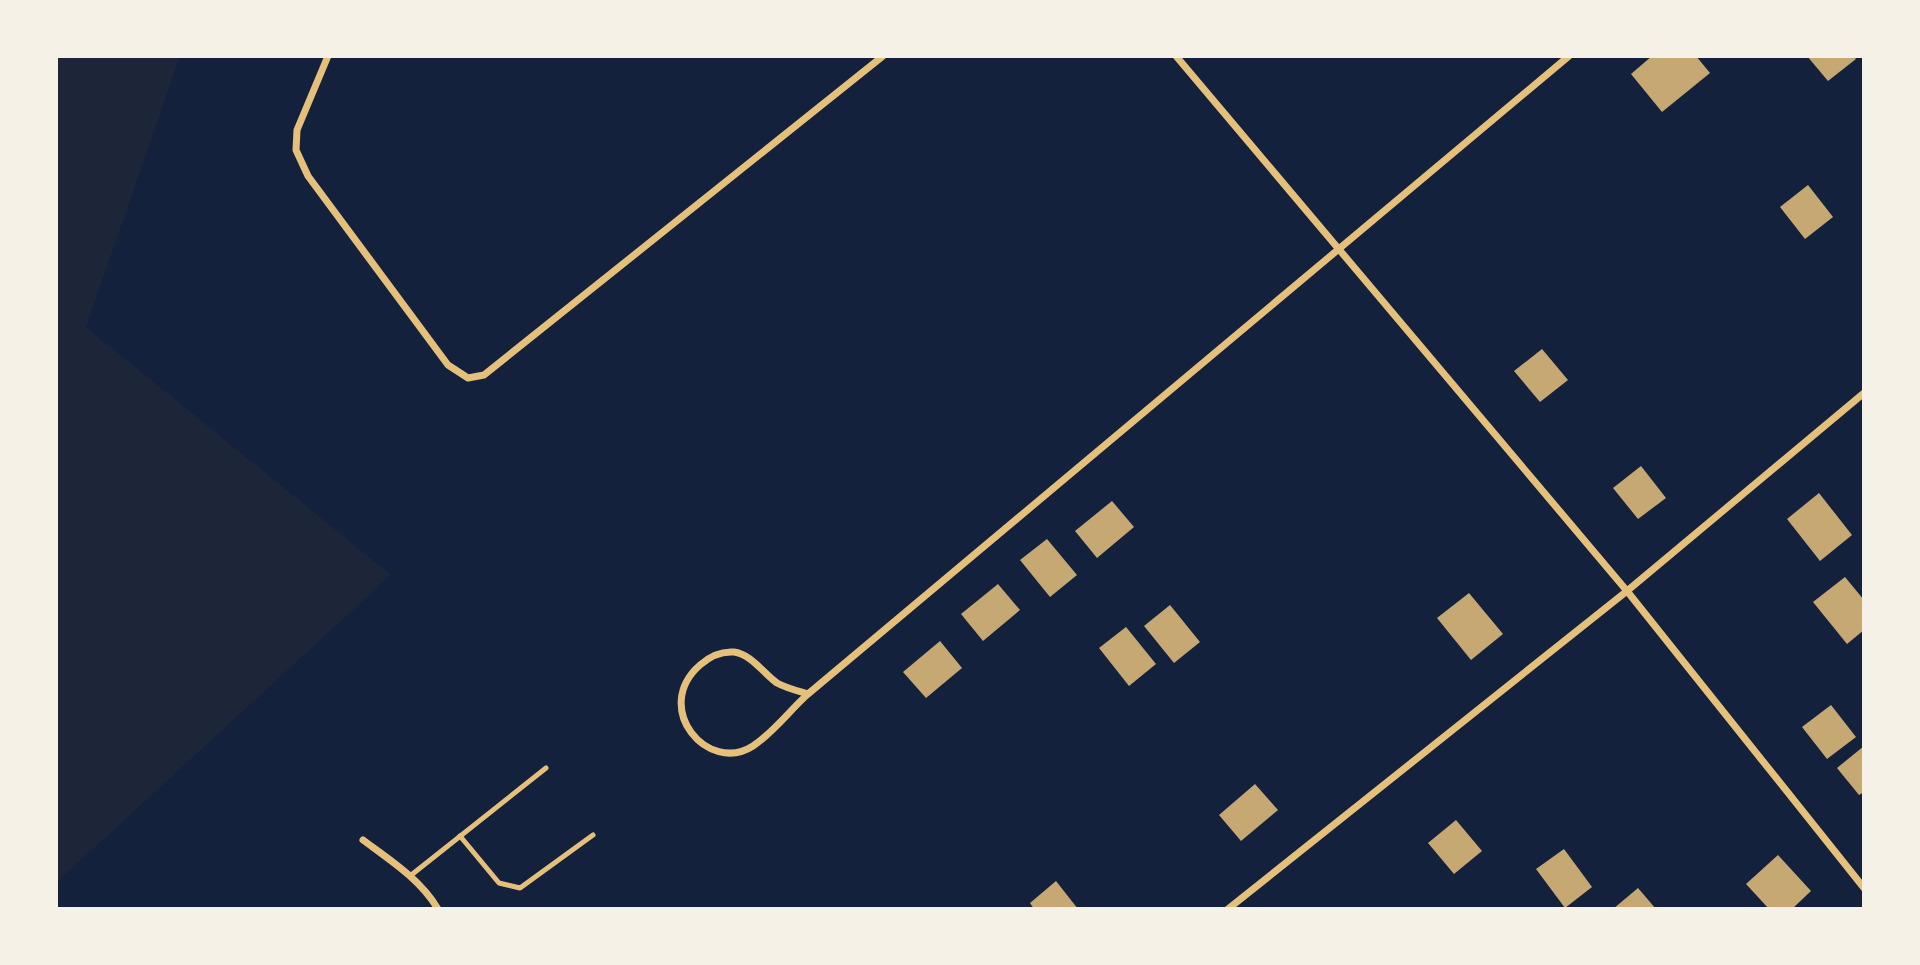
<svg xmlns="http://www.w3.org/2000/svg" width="1920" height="965" viewBox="0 0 1920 965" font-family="'Noto Sans',sans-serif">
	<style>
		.green { fill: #1d2539 }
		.building { fill: #c6a872 }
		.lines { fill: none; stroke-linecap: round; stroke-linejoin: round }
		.service { stroke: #e5c07b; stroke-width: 5 }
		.minor { stroke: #e5c07b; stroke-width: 7 }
	</style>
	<rect width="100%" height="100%" fill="#14213d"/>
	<polygon class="green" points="56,56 180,56 86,327 391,575 56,883"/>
	<g class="building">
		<polygon points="1652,56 1696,56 1710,73 1662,112 1631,74"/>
		<polygon points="1807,56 1853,56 1856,59 1828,81"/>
		<polygon points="1808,185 1833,217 1805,239 1780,207"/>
		<polygon points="1542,349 1568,380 1540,402 1514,371"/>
		<polygon points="1641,466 1666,498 1638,519 1613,488"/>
		<polygon points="1819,493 1852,535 1820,561 1787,519"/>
		<polygon points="1112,501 1134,527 1097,558 1075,531"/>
		<polygon points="1047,539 1077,575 1050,597 1020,560"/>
		<polygon points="1845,577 1864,600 1864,630 1847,644 1813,602"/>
		<polygon points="998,584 1020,610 983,641 961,614"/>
		<polygon points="1469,593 1503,634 1471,660 1437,618"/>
		<polygon points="1170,605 1200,642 1174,663 1144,626"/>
		<polygon points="1126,627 1156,664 1129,686 1099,648"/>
		<polygon points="940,641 962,668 926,698 903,672"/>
		<polygon points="1831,705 1856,737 1827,759 1802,727"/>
		<polygon points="1864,746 1864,792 1859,795 1837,768"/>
		<polygon points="1255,784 1278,810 1241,841 1219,815"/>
		<polygon points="1456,820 1482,851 1454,874 1428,843"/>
		<polygon points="1564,849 1592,887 1565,908 1536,869"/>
		<polygon points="1778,855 1811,891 1792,909 1769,909 1746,884"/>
		<polygon points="1056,881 1078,909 1034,909 1030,903"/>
		<polygon points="1638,888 1656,909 1613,909"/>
	</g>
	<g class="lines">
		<g class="service">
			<polyline points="460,836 499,883 520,888 593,835"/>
			<polyline points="410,876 546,768"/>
		</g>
		<g class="minor">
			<polyline points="328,56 297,130 296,150 308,176 448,365 468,378 484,375 883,56"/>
			<polyline points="1176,56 1627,591 1864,888"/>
			<path d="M808,694C798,691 786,688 777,683C764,674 751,654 734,652C720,651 710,656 700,665C651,708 708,775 753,746C773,733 790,710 808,694L1569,56"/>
			<path d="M363,840C390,860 420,879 438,909"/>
			<polyline points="1228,909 1627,591 1864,393"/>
		</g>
	</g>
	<rect width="1920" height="965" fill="none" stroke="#f6f1e7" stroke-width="116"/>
</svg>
